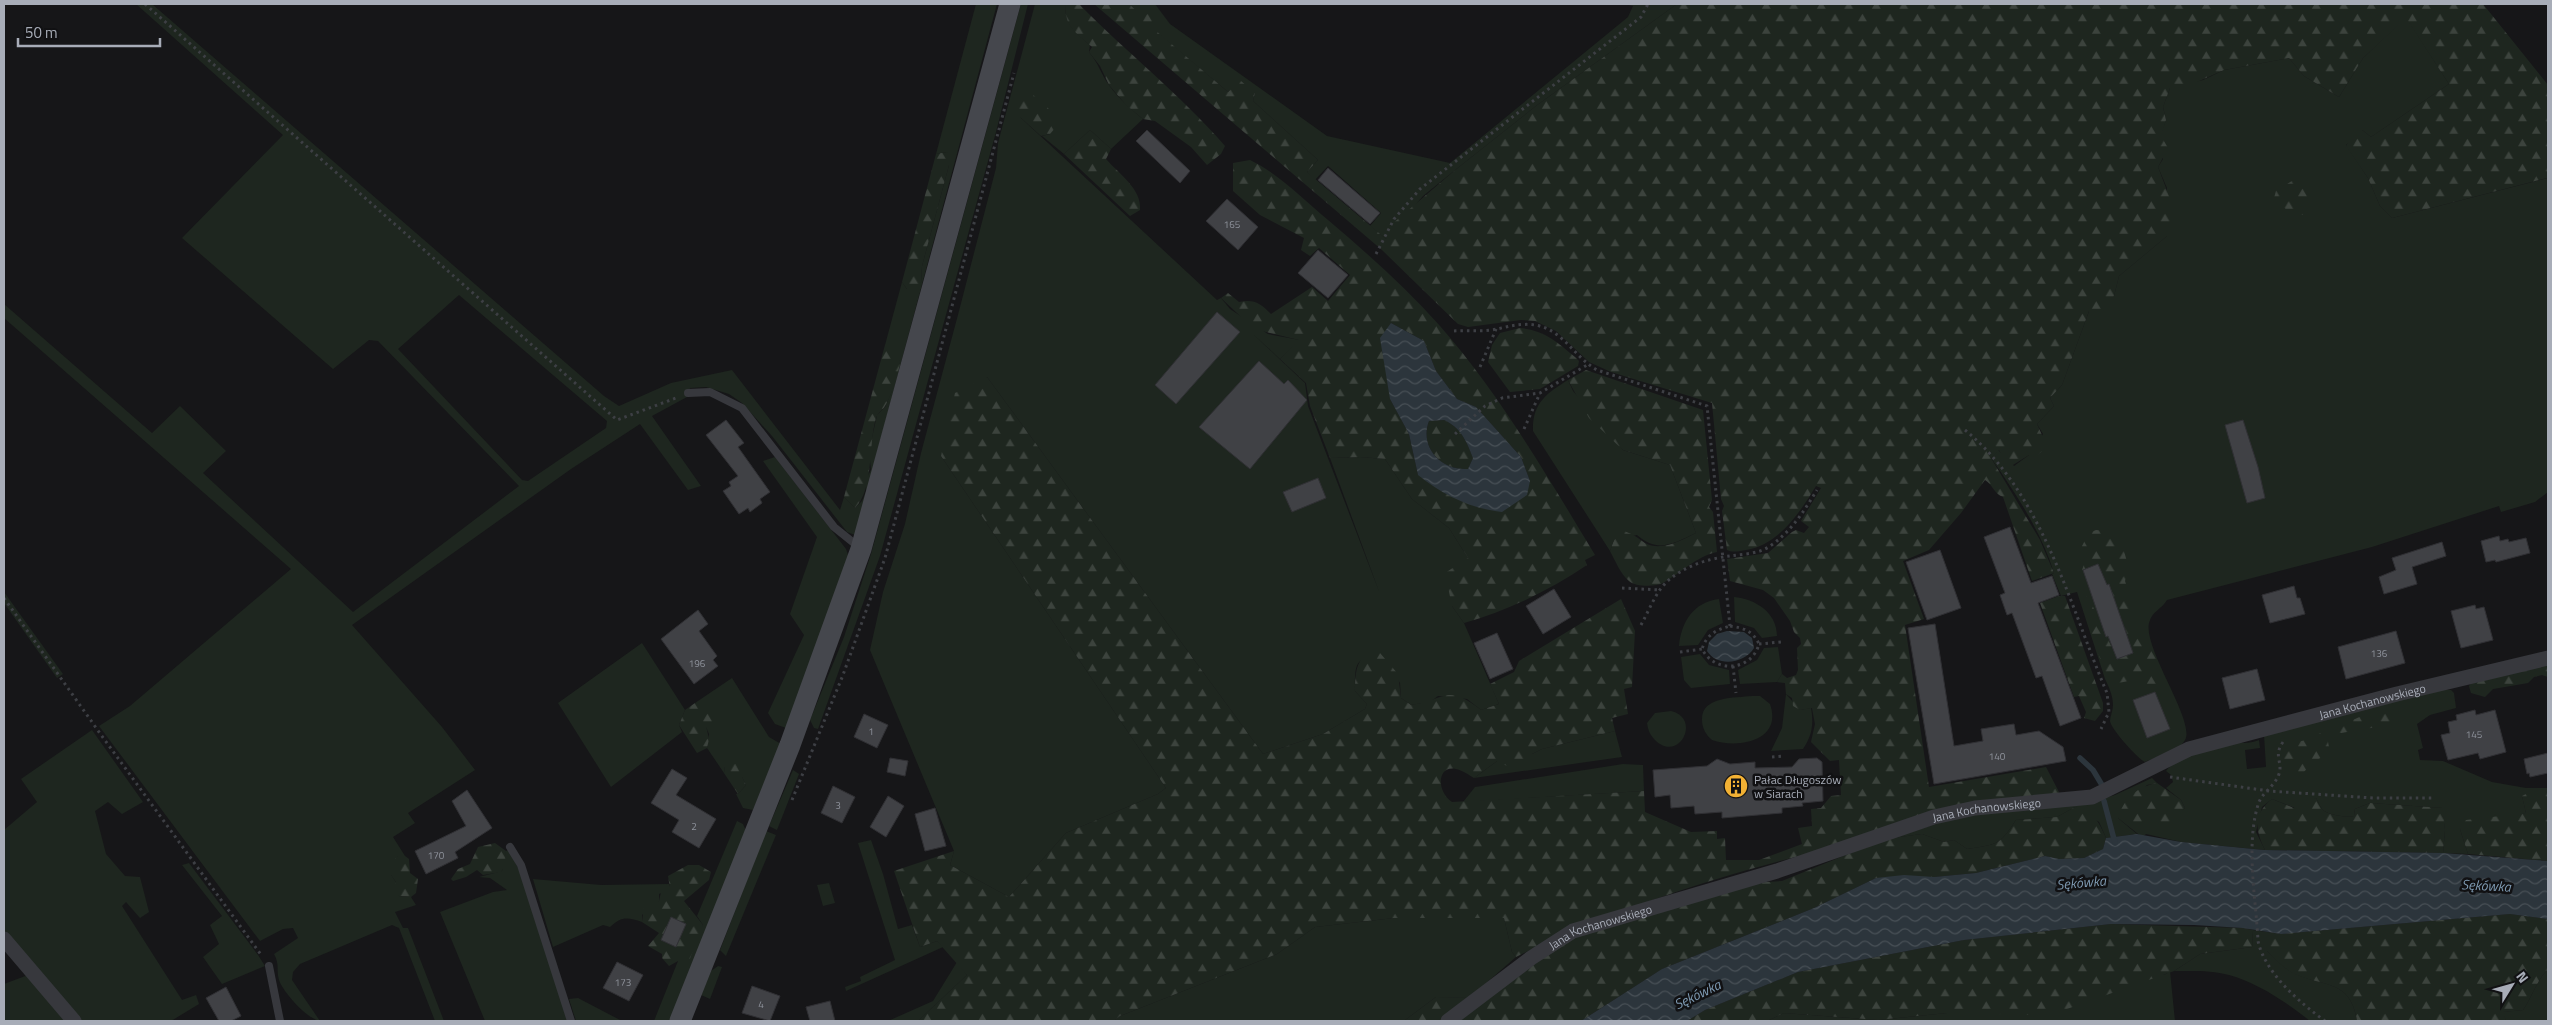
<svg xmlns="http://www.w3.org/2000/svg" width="2552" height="1025" viewBox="0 0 2552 1025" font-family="'Titillium Web',sans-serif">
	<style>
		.grass { fill: #1e261f; fill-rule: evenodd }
		.forest { fill: url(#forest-firs); fill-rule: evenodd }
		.water { fill: url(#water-waves); fill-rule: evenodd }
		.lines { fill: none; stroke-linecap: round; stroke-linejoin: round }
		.stream { stroke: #2c353c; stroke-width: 5.5 }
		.building { fill: #404145; stroke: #303034 }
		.path { stroke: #3d3f44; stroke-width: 3; stroke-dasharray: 2.5 4; stroke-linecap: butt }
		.lane { stroke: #37383d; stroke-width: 8 }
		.street { stroke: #37383d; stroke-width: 15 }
		.secondary { stroke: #45474d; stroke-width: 21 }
		.labels { text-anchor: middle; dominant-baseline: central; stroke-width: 5; stroke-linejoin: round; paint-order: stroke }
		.number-label { font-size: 10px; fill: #8e929b }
		.street-label { font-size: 12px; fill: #a8adb8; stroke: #111113 }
		.poi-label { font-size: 12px; fill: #a8adb8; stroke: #111113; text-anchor: start }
		.water-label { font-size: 14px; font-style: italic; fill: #7f9bb3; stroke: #111113 }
	</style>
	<defs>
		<pattern id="forest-firs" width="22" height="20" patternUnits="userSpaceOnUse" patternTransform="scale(1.25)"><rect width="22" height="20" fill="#1e261f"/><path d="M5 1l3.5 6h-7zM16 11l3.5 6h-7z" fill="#3c433d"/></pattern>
		<pattern id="water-waves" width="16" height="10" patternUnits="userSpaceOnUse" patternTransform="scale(1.25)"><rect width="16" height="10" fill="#2c353c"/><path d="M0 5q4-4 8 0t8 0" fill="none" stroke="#485056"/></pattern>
	</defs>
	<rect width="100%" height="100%" fill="#161618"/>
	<g class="grass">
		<path d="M136,4H152L604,396L619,406L671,383L732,370L840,510L844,497L855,508L862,501L866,491V479L871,470L869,451L877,415L885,407L891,393L900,362L892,345H885L902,282L907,289L921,282L922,266L949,165L947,152L936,154L976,4H997L855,535L847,532L772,436L742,403L729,394L706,387L690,388L687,397L652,416L701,486L688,490L640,424L571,469L352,625L442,727L475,770L408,813L415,823L393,837L405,856H398L391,875L396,882L399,896L411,897L416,905L395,912L403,928H408L444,1021H435L399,928L392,925L300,964L293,972L292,980L320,1021C307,1019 283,992 279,980C276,969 280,965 274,954L298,938L293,928L283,929L260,941L99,726L130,706L291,569L4,318V304L152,433L180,406L226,451L203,473L353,612L519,486L378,341L369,340L333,369L182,238L283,135ZM459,295L607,421L606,428L528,481L522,480L398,349Z"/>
		<polygon points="1021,4 1028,4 996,132 880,556 818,729 814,728 810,720 844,637 871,554"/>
		<path d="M1035,4H1065C1065,25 1075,32 1090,45L1089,52C1099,64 1101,74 1109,85C1118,98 1131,109 1143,119L1111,149L1090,130L1064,154L1042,136L1050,134L1020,117L1217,300L1221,298L1230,309L1268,334L1300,340L1280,359L1253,334L1305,383L1308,406L1380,594L1330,458L1361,457L1385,459L1412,499L1449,528L1468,558L1452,606L1464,623L1499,704L1481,710L1467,699L1438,696L1430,702L1411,705L1401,698L1400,683L1380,654C1354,658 1355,665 1355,691L1367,704L1365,709L1323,734L1263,754L987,377L941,456L1166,788L1158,794L1066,833L1009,897L950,865L954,851L870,650L883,592L905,524L921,453L959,311L996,168L998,143Z"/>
		<polygon points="1129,4 1155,4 1170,24 1327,136 1450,163 1628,17 1633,6 1624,4 1677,4 1536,106 1454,171 1423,196 1386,239 1370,226 1381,213 1328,166 1315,180 1307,172 1318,160 1253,101 1255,93 1233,89 1228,92 1154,30"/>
		<path d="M2406,17L2449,84L2371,137L2362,130L2346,145L2368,178L2380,206L2392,218L2548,178V492L2535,502L2501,512L2499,506L2372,547L2167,600C2162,609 2152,611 2149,623C2143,649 2196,722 2185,740C2178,752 2157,757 2145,762C2137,758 2111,729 2110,721C2110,716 2113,711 2113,705C2113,696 2109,687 2105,679L2077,592L2061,596L2052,574L2054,573C2042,533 2015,492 1991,458L1998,450L2014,466L2029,455L2043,434L2037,424L2054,406L2050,398L2062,385L2089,311L2114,296L2119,276L2167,236V188L2158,167L2163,159L2160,136L2166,120L2163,107L2170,88L2203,80L2224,70L2289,58L2304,76L2339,97L2363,58Z"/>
		<path d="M1568,380L1573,391L1623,450L1670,465L1696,533C1674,543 1658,554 1637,535L1614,540L1610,551L1533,431C1532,403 1547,393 1568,380Z"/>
		<polygon points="775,457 846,549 849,558 786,728 775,724 768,713 804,635 790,614 817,537 763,461"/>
		<polygon points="4,592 63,674 57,678 4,603"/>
		<path d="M1734,597C1755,599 1777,612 1777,636L1762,638L1754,628L1735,622Z"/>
		<path d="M1719,599L1723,623L1708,630L1698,645L1679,646C1681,623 1693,602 1719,599Z"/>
		<polygon points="642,643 685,710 679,725 682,732 611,787 558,703"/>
		<polygon points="1778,647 1782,674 1777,682 1740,684 1738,670 1757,660 1764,648"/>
		<polygon points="1700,654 1709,665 1729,670 1730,684 1691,688 1684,680 1681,657"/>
		<polygon points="732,678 769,737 781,744 753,810 743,808 736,794 738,794 746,785 742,777 725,767 724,773 707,748 709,734 695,703"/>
		<path d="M2440,690H2451L2454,693L2456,708L2430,715L2417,724L2423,748L2418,750L2420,760L2443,761L2492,782L2526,788H2548V792L2522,796L2526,813L2460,829L2468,854L2443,853L2445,830L2442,808L2370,803L2355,809L2354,816C2347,818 2327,815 2322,809C2320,807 2318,801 2316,798L2295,808L2272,799L2262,807L2256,832L2265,850L2181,842L2146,834V824C2164,824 2173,821 2185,808L2181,800L2166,788L2173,782L2171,775L2166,771C2172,760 2220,741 2233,742C2243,743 2248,744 2259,740L2260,748L2245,750L2247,769L2266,767L2264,735Z"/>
		<path d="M1786,694L1800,710L1811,708C1814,724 1812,736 1803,749L1771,751L1782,728Z"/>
		<path d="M1752,696H1760L1770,704C1783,741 1738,749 1712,740C1706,735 1702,728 1702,720C1701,696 1735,698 1752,696Z"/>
		<path d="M1671,711C1702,718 1679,764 1655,740C1650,735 1648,730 1647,723L1655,713Z"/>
		<polygon points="92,730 143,802 122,814 108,802 95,811 106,854 125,876 140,877 149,912 140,918 126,902 122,906 182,1000 196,995 199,1004 171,1021 79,1021 4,933 4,830 37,802 21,779"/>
		<polygon points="1615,731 1622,757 1474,778 1497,761 1532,754 1542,749"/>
		<polygon points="1623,764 1643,765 1644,791 1463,802 1475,787"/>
		<polygon points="793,770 799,774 777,830 769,826"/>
		<path d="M2152,778L2157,783L2147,785L2118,818L2137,834L2106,838L2099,822L2075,807L2057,817L2016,820C1999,846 1998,844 1967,849L1954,840L1944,842L1922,834L1885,839L1967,815L2095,801L2115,795Z"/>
		<polygon points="737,821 743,824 746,831 671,1021 654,1021 678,961 703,925 697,916"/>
		<polygon points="766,831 776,835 726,956 720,950"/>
		<polygon points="871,840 883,874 898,929 912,925 920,947 937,941 943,947 846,991 845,987 861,981 860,977 895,960 858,843"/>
		<polygon points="509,850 521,874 568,1021 485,1021 440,912 493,892 507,890 490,878 479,877 502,871 506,851"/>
		<polygon points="189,863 258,955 265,966 222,984 203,957 219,944 210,925 222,916 182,865"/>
		<path d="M533,879L601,885L669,884L671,889L659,894V901L642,915V922C628,917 621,916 610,927L603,925L553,947Z"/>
		<polygon points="829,883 835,903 823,906 817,885"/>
		<polygon points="1394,918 1504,918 1512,952 1516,957 1469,998 1436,997 1404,1021 1114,1021 1120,1016 1277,954 1315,927"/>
		<path d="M2253,930L2267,932V951C2277,960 2285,970 2298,975C2327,987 2351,981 2357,1021H2310C2286,1002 2258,983 2229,975C2212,970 2191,971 2174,971L2200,954L2252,947Z"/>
		<polygon points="957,962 967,975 918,1021 888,1021 933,1001"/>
		<polygon points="718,966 722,967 710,999 701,995 711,971"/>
		<path d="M2548,969V1021H2506L2502,1012L2523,1010C2532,997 2537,980 2548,969Z"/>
		<polygon points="2170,971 2175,1021 1767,1021 1784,1013 1878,1020 1947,1013 2166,974"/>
		<polygon points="28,975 69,1021 4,1021 4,984"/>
		<polygon points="578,998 622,1021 576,1021 569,999"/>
	</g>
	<g class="forest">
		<path d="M1065,4H1079C1126,52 1180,94 1225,146L1221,154L1207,165L1191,147L1155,121L1143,119L1126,105L1109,85L1100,66L1089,52L1092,47C1075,32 1065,27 1065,4Z"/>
		<path d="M1094,4H1129L1142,16L1148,14L1155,17L1158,24L1155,30L1228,92L1241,81L1255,93L1253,101L1318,160L1307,172L1386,239L1391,225L1454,171L1536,106L1677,4H2483L2548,85V180L2547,178L2392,218L2380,206L2368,178L2346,146L2356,129L2362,130L2371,137L2449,84L2406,18L2363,58L2339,97L2304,76L2289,58L2224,70L2179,90L2170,88L2163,107L2166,120L2161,136L2168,148L2158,167L2172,204L2174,224L2167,236L2119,276L2114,296L2102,314L2089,311L2062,385L2050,398L2054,406L2037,424L2047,446L2036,457L2029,455L2008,468L1999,450L1991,458L2040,540L2054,573L2032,581L2003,497C1994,494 1993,485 1985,480L1961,513L1929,550L1903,561L1924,619L1905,625L1929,787L2046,767L2060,794C1877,838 1686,872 1516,957L1512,952L1504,918H1394L1315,927L1277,954L1120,1016L1114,1021H918L967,975L937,941L920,947L894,871L954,851L950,865L1009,897L1066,833L1158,794L1166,788L941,456L955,393L987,377L1263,754L1323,734L1365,709L1367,704L1355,691C1355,679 1355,666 1363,657L1380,653L1398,674L1401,698L1411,705C1447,700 1446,683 1481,710L1499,704L1490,684L1514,672L1519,661L1621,599L1635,631L1632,687L1624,689L1628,714L1612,718L1615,731L1542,749L1532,754L1525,763L1507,766L1497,761L1474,778C1469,775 1462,770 1456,769C1437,765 1436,791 1452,802L1644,791L1645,812L1691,832L1717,831V839L1725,838L1726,860H1759L1802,844L1798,828L1812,826L1811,809L1821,808L1831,796L1841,795L1839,760L1830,761L1811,742L1815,724L1812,708L1800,710L1793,706L1792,698L1786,694L1785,683L1777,682L1782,674L1787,678L1796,675L1798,670L1797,648L1801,644L1800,638L1794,632L1790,621L1774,598L1763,590L1730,581L1727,559L1768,553L1792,532L1796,530L1804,533L1809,527L1801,521L1821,488L1816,486C1800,512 1779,545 1746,550C1739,551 1733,553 1727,550L1722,511L1724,506L1721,499L1712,403L1611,372L1589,362L1556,331L1535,321L1521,320L1468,327L1458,324L1382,250Z"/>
		<polygon points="1031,93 1048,108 1055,118 1056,127 1050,134 1041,136 1020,117 1019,108 1023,96"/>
		<path d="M1090,130L1111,149L1106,159C1119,174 1142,189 1140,210L1130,216L1064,154Z"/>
		<polygon points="947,152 951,158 949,165 922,266 921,282 916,290 907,289 902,282 936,154"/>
		<path d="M1250,160C1279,174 1303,199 1328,220C1367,253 1406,288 1440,326C1499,393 1549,479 1595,555L1585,560L1587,565C1550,590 1507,611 1464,623L1452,606L1445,573L1468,558L1449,528L1412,499L1385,459L1361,457L1330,458L1310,406L1306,383L1280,359L1299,340L1254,329L1221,298L1228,293L1239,302C1254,299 1260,303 1271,314L1312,287L1328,301L1350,275L1319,248L1310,256L1301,250L1304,238L1260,215L1233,191V163ZM1391,323L1424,341L1436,371L1457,399L1476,407L1521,457L1530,481L1418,475L1409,434L1390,399Z"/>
		<polygon points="2298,177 2306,179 2310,187 2308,210 2302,215 2290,213 2274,198 2276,191"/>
		<path d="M1520,328C1544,330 1557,342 1575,357L1579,361L1578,366L1540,389L1510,392L1488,362L1492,345L1500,333Z"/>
		<path d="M892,344C895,349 900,356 900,362C899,372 891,397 885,406C883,410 878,412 876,418C868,445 874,490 855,508L844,497L885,345Z"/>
		<path d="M1586,370L1703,410L1712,500L1709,507L1713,512L1717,552C1695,557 1681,573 1663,583C1655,587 1636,587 1629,581C1621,575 1615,560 1610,551L1614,540L1624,531C1633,534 1638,538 1645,543C1661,552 1682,540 1696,533L1670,465L1623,450L1589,418L1568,380Z"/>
		<path d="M1444,420C1461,428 1466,440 1473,458L1468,469C1441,471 1419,447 1429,421Z"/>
		<polygon points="2096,530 2109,531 2116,535 2124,551 2129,569 2125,581 2132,602 2129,613 2141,642 2150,646 2158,662 2153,670 2162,677 2163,687 2158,691 2145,693 2134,680 2118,683 2110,682 2106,677 2084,609 2086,597 2088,596 2117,659 2134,652 2109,584 2107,585 2099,564 2082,570 2086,559 2082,546 2089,533"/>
		<polygon points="2059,596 2065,596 2103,703 2103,711 2095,721 2084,718 2086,712 2079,696 2074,697 2040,603"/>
		<polygon points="2548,663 2548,677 2542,675 2534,677 2528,683 2493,689 2485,697 2471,693 2469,686 2474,680"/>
		<polygon points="695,703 701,713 711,713 715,720 706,726 709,739 707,748 697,753 679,725 685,710"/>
		<polygon points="2384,706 2397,712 2398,719 2391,724 2381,724 2377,727 2341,733 2333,730 2342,720 2355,719"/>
		<polygon points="2321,733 2327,736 2330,753 2313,762 2303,773 2290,776 2281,767 2278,752 2284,740 2302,741"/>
		<polygon points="735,762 746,785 738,794 724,773 725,767"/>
		<path d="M2157,783L2181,800L2185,808L2170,827L2146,824V834L2142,837L2118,818C2124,798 2137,787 2157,783Z"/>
		<polygon points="2546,790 2548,792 2548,861 2468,854 2460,829 2466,820 2526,813 2522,796 2530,792"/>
		<path d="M2316,798C2318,801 2320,807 2322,809C2327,815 2347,818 2354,816L2355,809L2370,803L2443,808L2445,830L2443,853L2265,850C2255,830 2253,814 2272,799L2294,808L2300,801Z"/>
		<path d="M2075,807C2093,810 2099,822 2106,838L2103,849L2084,858L2059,859L2045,856L1976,873L1934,877L1876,878L1814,908L1662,969L1581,1021H1404L1436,997L1489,998L1533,961L1576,935L1750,883L1782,881L1885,839L1922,834L1944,842L1954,840L1967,849C1998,844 1999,846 2016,820L2057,817Z"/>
		<polygon points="495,843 506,851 505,865 501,872 483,875 477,870 466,877 453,881 451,879 458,869 470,864 478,847"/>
		<polygon points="398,856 405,856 409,859 410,873 418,879 416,893 411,897 399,896 394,892 396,882 391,875 389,865"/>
		<polygon points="688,865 699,865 711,872 709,880 684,901 703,925 689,961 683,963 678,961 669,966 662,958 662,954 648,946 659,933 642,922 644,906 659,901 662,888 670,888 668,876"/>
		<path d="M2510,914L2548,919V969C2537,980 2532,997 2523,1010L2503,1012L2506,1021H2357C2351,981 2327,987 2297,975C2285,970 2276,960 2267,951V932L2281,934Z"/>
		<polygon points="2111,924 2243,928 2253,930 2252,947 2200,954 2174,971 2050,1015 1947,1013 1878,1020 1784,1013 1767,1021 1687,1021 1705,1010 1798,972 1964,940"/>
	</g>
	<g class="water">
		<path d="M1391,323L1424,341L1436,371L1457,399L1476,407L1521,457L1530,481L1527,495L1502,512C1469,508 1443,495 1418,475L1409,434L1390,399L1380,338ZM1444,420C1461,428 1466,440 1473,458L1468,469C1441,471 1419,447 1429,421Z"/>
		<path d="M1727,631L1744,632L1752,638L1754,648C1745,663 1718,668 1707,651L1709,642L1717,634Z"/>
		<polygon points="2137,834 2181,842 2264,850 2443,853 2548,861 2548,919 2510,914 2281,934 2243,928 2194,925 2111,924 1964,940 1798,972 1705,1010 1687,1021 1581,1021 1662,969 1814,908 1876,878 1904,875 1934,877 1976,873 2045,856 2059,859 2084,858 2103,849 2106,838"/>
	</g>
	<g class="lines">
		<g class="stream">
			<polyline points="2080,758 2093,770 2102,785"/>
			<polyline points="2104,801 2115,843"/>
		</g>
	</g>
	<g class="building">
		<polygon points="1147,130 1190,171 1180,183 1136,141"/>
		<polygon points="1328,168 1380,213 1370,224 1318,180"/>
		<polygon points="1227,199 1258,227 1238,250 1206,221"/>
		<polygon points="1318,250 1348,275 1328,298 1298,273"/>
		<polygon points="1217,312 1240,332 1176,404 1155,385"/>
		<polygon points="1259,361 1284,384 1288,380 1307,400 1250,469 1199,427"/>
		<polygon points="726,420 744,443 738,447 770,492 760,499 762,503 750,512 748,508 739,514 723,491 731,486 729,482 738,476 706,435"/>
		<polygon points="2243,420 2258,467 2265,498 2247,503 2225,425"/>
		<polygon points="1318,478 1326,498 1292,512 1283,492"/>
		<polygon points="2010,527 2031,583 2052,576 2059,595 2038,603 2081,718 2060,726 2042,676 2036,678 2012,613 2007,615 2000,595 2005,593 1984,537"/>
		<polygon points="2499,536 2500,541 2508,539 2509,542 2526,538 2530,553 2496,562 2495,560 2486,562 2481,541"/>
		<polygon points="2442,542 2446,556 2412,567 2417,584 2384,594 2379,577 2396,570 2392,558"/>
		<polygon points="1940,550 1961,608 1927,620 1906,562"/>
		<polygon points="2098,564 2107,585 2109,584 2133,653 2117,659 2108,636 2106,637 2083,570"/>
		<polygon points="2294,586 2297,598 2300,598 2305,614 2270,623 2262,595"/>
		<polygon points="1554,589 1571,617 1543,634 1526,606"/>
		<polygon points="2475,605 2476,609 2484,607 2493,640 2461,648 2451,611"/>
		<polygon points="698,610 708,624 699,631 717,656 713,660 718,666 694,684 661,639"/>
		<polygon points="1935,624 1954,746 1983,741 1981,729 2014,724 2016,735 2039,731 2063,747 2066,761 1934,784 1908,628"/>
		<polygon points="2396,631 2405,663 2346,679 2338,647"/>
		<polygon points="1497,633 1513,669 1490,679 1474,643"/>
		<polygon points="2257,669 2265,700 2230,709 2222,678"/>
		<polygon points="2155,692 2170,729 2147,738 2133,700"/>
		<polygon points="2475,710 2476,715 2495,710 2506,752 2480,759 2478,753 2448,760 2441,735 2450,733 2448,722 2457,720 2456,715"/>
		<polygon points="864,714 888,725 877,748 854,737"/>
		<polygon points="2548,753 2548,773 2530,777 2529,773 2527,774 2524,759"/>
		<polygon points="890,758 908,761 905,776 887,772"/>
		<polygon points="1817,758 1822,762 1823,801 1802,803 1803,806 1782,808 1782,813 1722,818 1722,812 1695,814 1694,806 1671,808 1670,795 1655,797 1653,770 1707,766 1717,759 1730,764 1755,762 1755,768 1792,767 1799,759"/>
		<polygon points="672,769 687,778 676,795 716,819 699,848 672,832 679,820 651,803"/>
		<polygon points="833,786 855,797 842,823 821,813"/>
		<polygon points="467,790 492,828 455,852 458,858 426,874 415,851 466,826 452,801"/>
		<polygon points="888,796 904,806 886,837 870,827"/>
		<polygon points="935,808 946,846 925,851 915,814"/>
		<polygon points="671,917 686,924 676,947 661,940"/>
		<polygon points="617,962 643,975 629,1001 603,988"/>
		<polygon points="752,986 780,996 770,1021 742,1013"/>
		<polygon points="226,987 241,1016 231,1021 219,1021 206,998"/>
		<polygon points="830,1001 835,1021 810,1021 806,1007"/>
	</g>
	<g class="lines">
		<g class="path">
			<polyline points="145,4 617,420 676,398"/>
			<polyline points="1376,254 1394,219 1420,189 1641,17 1648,4"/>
			<path d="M1454,331C1468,330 1483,332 1497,329C1518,324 1537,320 1556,334C1571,345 1581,361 1597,370L1707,406L1730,626"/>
			<polyline points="1480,367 1496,329"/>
			<polyline points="1524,429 1540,393"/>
			<path d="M1965,430C2043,494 2069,604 2107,693L2109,712L2101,729"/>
			<polyline points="1455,434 1485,406 1502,398 1540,393 1587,365"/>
			<polyline points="1622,588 1660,590"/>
			<polyline points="4,598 104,739 262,956"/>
			<path d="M1641,625C1647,614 1652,602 1659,591C1674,569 1705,559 1730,556C1743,554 1759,554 1770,546C1791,532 1804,511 1817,490"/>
			<path d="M1730,626C1744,628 1753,631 1759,644C1752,671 1715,674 1702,649C1707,634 1716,630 1730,626Z"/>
			<polyline points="1759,644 1781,642"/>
			<polyline points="1680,652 1702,649"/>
			<polyline points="1733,666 1736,693"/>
			<path d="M2283,742C2273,756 2283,762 2279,774C2275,786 2263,792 2259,802C2245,842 2256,899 2258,941C2265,973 2299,1002 2325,1021"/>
			<polyline points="1772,757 1783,756"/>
			<polyline points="2170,777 2269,791 2373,798 2434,798"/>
			<polyline points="792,800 843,675 885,558 1014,73"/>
		</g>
		<g class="lane">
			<polyline points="688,393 710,392 742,408 834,527 860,548"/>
			<polyline points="510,847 521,865 571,1021"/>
			<polyline points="269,966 280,1021"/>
		</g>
		<g class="street">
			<polyline points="4,939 74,1021"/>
			<path id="s1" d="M1448,1021L1531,958L1573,931L1777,871L1934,817L1975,808L2092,797L2189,749L2397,694L2548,658"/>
		</g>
		<polyline class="secondary" points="680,1021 790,745 861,549 1010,4"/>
	</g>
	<defs>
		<g id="building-disc" transform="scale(1.25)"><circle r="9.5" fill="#f2b134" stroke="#111113"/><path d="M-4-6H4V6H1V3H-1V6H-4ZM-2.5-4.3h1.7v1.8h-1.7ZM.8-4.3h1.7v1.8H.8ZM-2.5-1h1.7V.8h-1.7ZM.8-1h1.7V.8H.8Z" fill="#111"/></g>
	</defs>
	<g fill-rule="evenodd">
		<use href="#building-disc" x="1736" y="786"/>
	</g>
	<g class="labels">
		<g class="number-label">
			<text x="1232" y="224">165</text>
			<text x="2379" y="653">136</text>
			<text x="697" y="663">196</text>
			<text x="871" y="731">1</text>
			<text x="2474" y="734">145</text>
			<text x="1997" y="756">140</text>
			<text x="838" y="805">3</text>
			<text x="694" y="826">2</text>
			<text x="436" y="855">170</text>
			<text x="623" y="982">173</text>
			<text x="761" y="1004">4</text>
		</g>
		<g class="street-label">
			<text stroke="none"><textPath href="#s1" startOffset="990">Jana Kochanowskiego</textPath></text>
			<text stroke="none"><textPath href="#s1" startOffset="586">Jana Kochanowskiego</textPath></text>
			<text stroke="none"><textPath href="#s1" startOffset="181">Jana Kochanowskiego</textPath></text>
		</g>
		<g class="poi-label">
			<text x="1754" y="779">Pałac Długoszów<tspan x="1754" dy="14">w Siarach</tspan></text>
		</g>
		<g class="water-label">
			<text transform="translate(2081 882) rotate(-5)">Sękówka</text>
			<text transform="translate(2486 885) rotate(3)">Sękówka</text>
			<text transform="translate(1697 994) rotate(-26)">Sękówka</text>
		</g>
	</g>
	<rect width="2552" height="1025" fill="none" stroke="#a8adb8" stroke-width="10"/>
	<g transform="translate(2512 985) rotate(53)" stroke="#111113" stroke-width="4" paint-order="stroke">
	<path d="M0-4L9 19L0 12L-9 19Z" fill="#a8adb8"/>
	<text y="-8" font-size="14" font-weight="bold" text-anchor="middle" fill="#a8adb8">N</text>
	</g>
	<path d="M18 38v8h142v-8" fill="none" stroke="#a8adb8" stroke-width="2.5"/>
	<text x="25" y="38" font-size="15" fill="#a8adb8" stroke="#111113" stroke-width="4" paint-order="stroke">50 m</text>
</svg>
